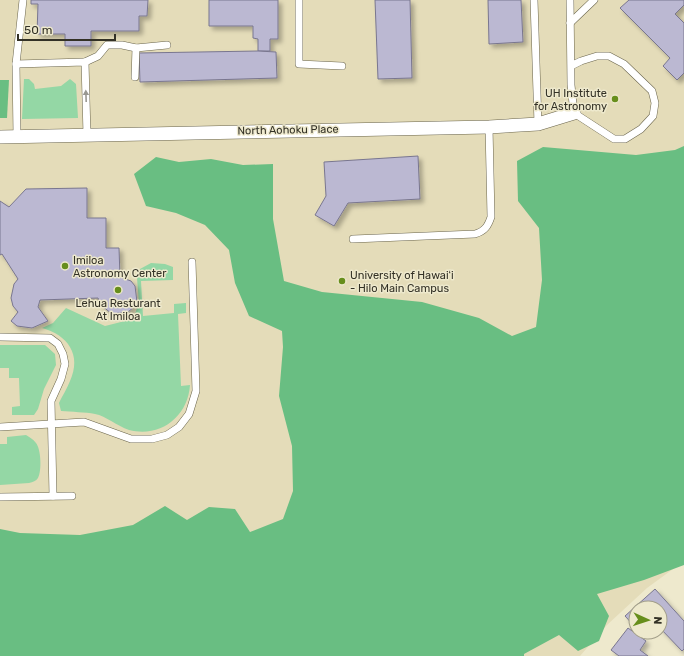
<svg xmlns="http://www.w3.org/2000/svg" width="684" height="656" viewBox="0 0 684 656" font-family="Rubik,sans-serif">
	<style>
		.built { fill: #e4dcb9 }
		.green { fill: #94d7a5 }
		.forest { fill: #69be82 }
		.building { fill: #bbb8d2; stroke: #79768f; filter: url(#shadow) }
		.lines { fill: none; stroke-linecap: round; stroke-linejoin: round }
		.lane-casing { stroke: #6a654c; stroke-width: 8 }
		.street-casing { stroke: #6a654c; stroke-width: 14 }
		.lane { stroke: #fff; stroke-width: 7 }
		.street { stroke: #fff; stroke-width: 13 }
		.oneway { fill: #999892 }
		.poi-dot { fill: #678e1c; stroke: #eee9cd; stroke-width: 1.5 }
		.labels { text-anchor: middle; dominant-baseline: central; stroke-width: 3; stroke-linejoin: round; paint-order: stroke }
		.poi-label { font-size: 11px; fill: #333126; stroke: #eee9cd; text-anchor: start }
		.street-label { font-size: 11px; fill: #333126; stroke: #eee9cd }
	</style>
	<defs>
		<filter id="shadow"><feDropShadow dx="3.5" dy="3.5" stdDeviation="2" flood-color="#0004"/></filter>
	</defs>
	<rect width="100%" height="100%" fill="#eee9cd"/>
	<polygon class="built" points="0,0 684,0 684,561 647,588 607,625 580,656 0,656"/>
	<g class="green">
		<polygon points="24,79 29,79 34,84 35,89 61,86 70,79 76,84 78,118 22,119"/>
		<path d="M151,263L165,264L173,267V280L141,281L143,316L174,313V304L186,303V313L178,314L181,386L190,385C188,417 160,438 129,430C117,426 106,416 95,414C85,412 72,412 61,411L59,403C62,396 67,389 70,381C82,355 68,335 42,328L53,323L66,308L105,326L133,319L139,303L137,278L140,269Z"/>
		<polygon points="0,345 45,345 55,354 56,365 44,389 38,409 34,415 12,415 12,407 20,406 19,378 9,378 9,368 0,368"/>
		<path d="M26,435C29,437 33,439 36,443C41,449 42,471 38,478C36,481 33,482 29,483L0,485V444H7V437Z"/>
	</g>
	<g class="forest">
		<polygon points="0,80 9,80 7,118 0,118"/>
		<polygon points="684,146 684,565 644,580 597,594 609,616 599,641 578,651 559,635 524,654 524,656 0,656 0,529 20,533 80,535 133,525 165,506 187,520 209,507 235,509 250,532 283,519 293,491 292,446 279,396 283,347 282,331 249,316 235,283 229,250 205,225 176,213 146,206 134,174 156,157 179,162 211,159 243,165 273,164 273,219 284,281 322,292 422,302 479,318 512,336 536,327 542,280 539,228 518,201 517,161 543,147 636,155 675,150"/>
	</g>
	<g class="building">
		<polygon points="31,0 148,0 147,16 139,16 139,31 91,31 91,46 65,46 65,34 37,34 38,4 31,4"/>
		<polygon points="209,0 278,0 278,39 270,39 270,51 258,51 258,39 253,38 253,26 209,26"/>
		<polygon points="375,0 410,0 412,78 378,79"/>
		<polygon points="488,0 521,0 523,42 489,44"/>
		<polygon points="629,0 684,0 684,5 675,14 684,23 684,73 677,80 663,66 670,58 620,8"/>
		<polygon points="258,51 276,52 277,78 140,82 139,53"/>
		<polygon points="418,156 420,199 348,203 334,226 315,215 326,196 324,162"/>
		<polygon points="87,188 87,218 106,218 106,248 119,248 120,277 131,281 135,286 137,302 134,307 128,312 112,314 101,305 98,298 40,300 38,307 48,321 32,328 17,326 11,321 18,312 13,306 11,298 14,284 18,279 2,254 0,255 0,201 9,207 26,189"/>
		<polygon points="655,589 684,621 684,649 682,651 660,628 660,608 636,608 636,628 625,616"/>
		<polygon points="628,628 646,641 640,650 648,656 619,656 611,650"/>
	</g>
	<g class="lines">
		<g class="lane-casing">
			<g id="lane">
				<polyline points="299,0 299,64 342,66"/>
				<polyline points="534,0 538,124"/>
				<polyline points="570,0 571,85 574,113 614,139 625,139 641,129 653,116 655,103 652,91 624,64 609,56 597,56 581,61 571,66"/>
				<polyline points="570,23 594,0"/>
				<polyline points="85,62 98,56 107,45 122,45 136,48 167,45"/>
				<polyline points="16,64 85,62 87,135"/>
				<polyline points="135,77 136,48"/>
				<polyline points="17,136 16,64 23,0"/>
				<path d="M353,239L475,234C485,231 488,226 491,217L489,127"/>
				<polyline points="0,337 50,338 58,344 63,354 65,364 61,379 51,401 53,496"/>
				<polyline points="0,427 84,422 131,439 152,439 167,435 179,427 189,414 196,391 192,262"/>
				<polyline points="0,497 72,496"/>
			</g>
		</g>
		<g class="street-casing">
			<polyline id="street" points="0,137 489,127 538,124 574,113"/>
		</g>
		<use href="#lane" class="lane"/>
		<use href="#street" class="street"/>
	</g>
	<defs><path id="oneway-solid" d="M-6-.8H1V-3.2L6.5 0L1 3.2V.8H-6Z"/></defs>
	<use class="oneway" href="#oneway-solid" transform="translate(86 96) rotate(-92)"/>
	<g class="poi-dot">
		<circle cx="615" cy="99" r="4"/>
		<circle cx="65" cy="266" r="4"/>
		<circle cx="342" cy="281" r="4"/>
		<circle cx="118" cy="290" r="4"/>
	</g>
	<g class="labels">
		<g class="poi-label">
			<text x="607" y="93" text-anchor="end">UH Institute<tspan x="607" dy="13">for Astronomy</tspan></text>
			<text x="73" y="260">Imiloa<tspan x="73" dy="13">Astronomy Center</tspan></text>
			<text x="350" y="275">University of Hawaiʻi<tspan x="350" dy="13">- Hilo Main Campus</tspan></text>
			<text x="118" y="303" text-anchor="middle">Lehua Resturant<tspan x="118" dy="13">At Imiloa</tspan></text>
		</g>
		<g class="street-label">
			<text transform="translate(288 130) rotate(-1)">North Aohoku Place</text>
		</g>
	</g>
	<g transform="translate(648 620) rotate(93)"><circle r="19" fill="#eee9cd" stroke="#a39f8a"/>
	<path d="M0-3L7 15L0 10L-7 15Z" fill="#678e1c"/>
	<text y="-6" font-size="11" font-weight="bold" text-anchor="middle" fill="#333126">N</text>
	</g>
	<path d="M18 34v6h97v-6" fill="none" stroke="#333126" stroke-width="2"/>
	<text x="24" y="34" font-size="12" fill="#333126" stroke="#eee9cd" stroke-width="3" paint-order="stroke">50 m</text>
</svg>
